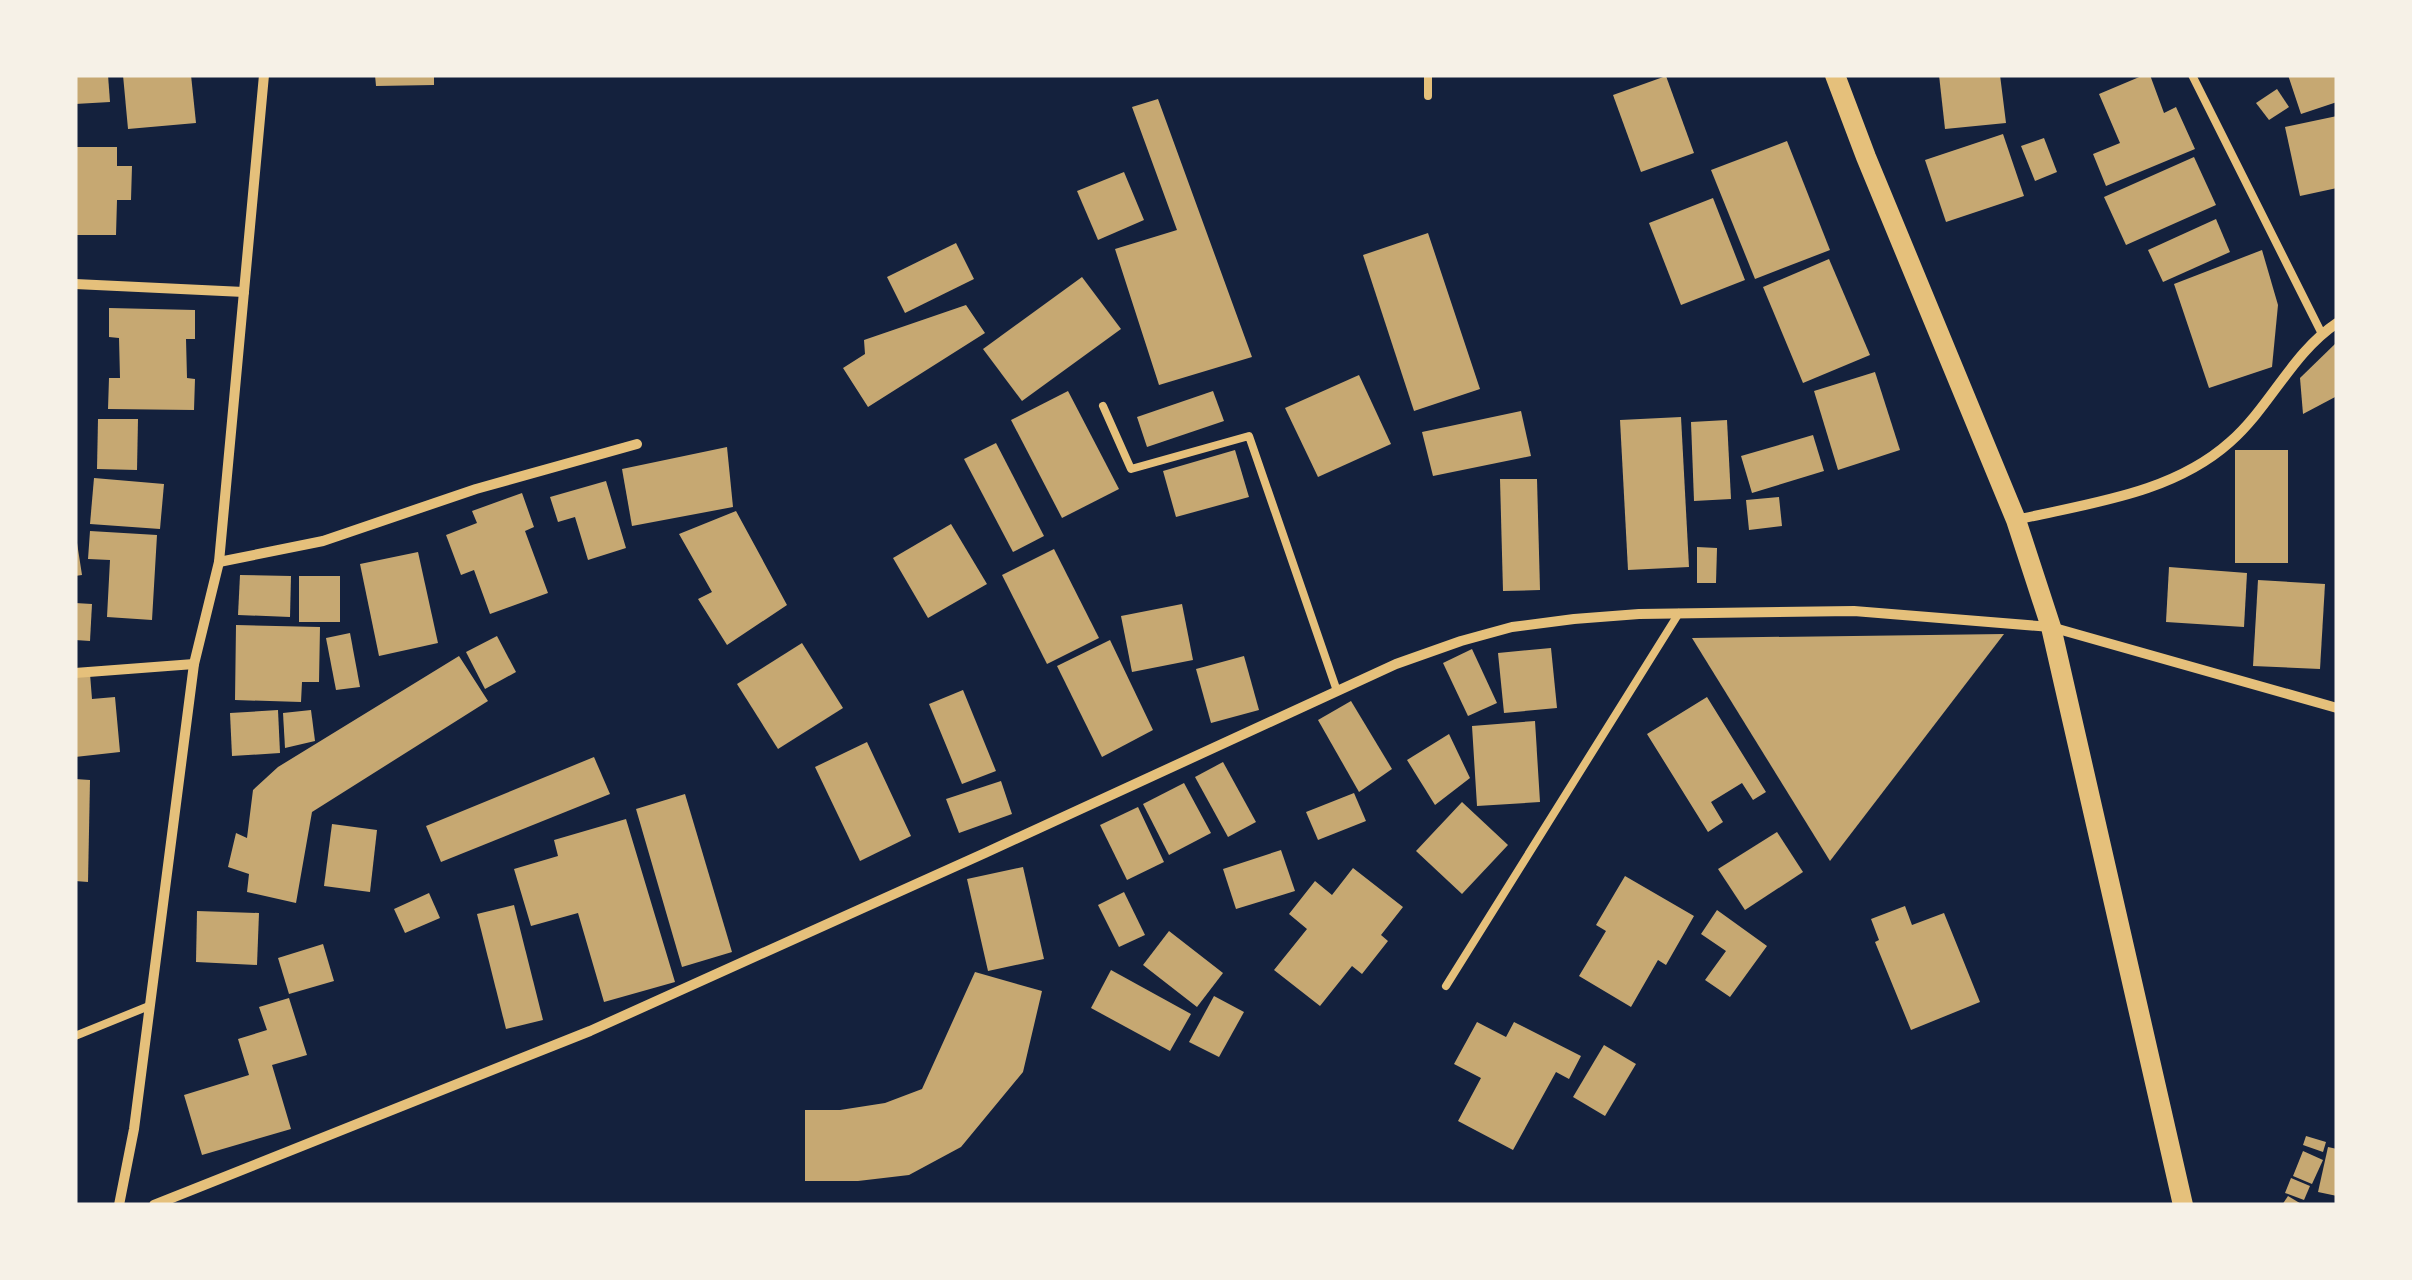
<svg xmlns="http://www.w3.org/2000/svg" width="2412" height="1280" viewBox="0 0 2412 1280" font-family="'Source Sans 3',sans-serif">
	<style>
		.building { fill: #c6a872 }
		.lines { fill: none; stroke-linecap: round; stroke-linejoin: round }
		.service { stroke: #e5c07b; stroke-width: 8 }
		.minor { stroke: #e5c07b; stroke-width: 10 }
		.secondary { stroke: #e5c07b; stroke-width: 20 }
	</style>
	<rect width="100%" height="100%" fill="#14213d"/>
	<g class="building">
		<polygon points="75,75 108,75 110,102 75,104"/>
		<polygon points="123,75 191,75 196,123 128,129"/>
		<polygon points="375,75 434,75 434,85 376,86"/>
		<polygon points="1939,75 2000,75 2006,123 1945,129"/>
		<polygon points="2144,75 2150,75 2164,113 2176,107 2195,149 2106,186 2093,154 2120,143 2099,94"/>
		<polygon points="2288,75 2337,75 2337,102 2301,114"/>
		<polygon points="1666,76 1694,153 1641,172 1613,95"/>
		<polygon points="2277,89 2289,107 2269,120 2256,103"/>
		<polygon points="1158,99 1252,357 1159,385 1115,249 1177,230 1132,107"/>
		<polygon points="2337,116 2337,188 2300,196 2285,127"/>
		<polygon points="2003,134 2024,196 1946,222 1925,160"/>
		<polygon points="2044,138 2057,172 2035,181 2021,146"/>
		<polygon points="1787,141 1830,250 1755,279 1711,170"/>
		<polygon points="75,147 117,147 117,166 132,166 131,200 117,200 116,235 75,235"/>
		<polygon points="2194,157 2216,205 2126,245 2104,197"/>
		<polygon points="1124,172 1144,220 1098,240 1077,191"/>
		<polygon points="1713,198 1745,280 1681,305 1649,223"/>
		<polygon points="2216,219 2230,252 2163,282 2148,250"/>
		<polygon points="1428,233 1480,389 1414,411 1363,255"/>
		<polygon points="956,243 974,279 905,313 887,277"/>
		<polygon points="2262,250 2278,305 2272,367 2209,388 2174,284"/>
		<polygon points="1829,259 1870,355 1803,383 1763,287"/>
		<polygon points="1082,277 1121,329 1022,401 983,349"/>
		<polygon points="966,305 985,333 868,407 843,368 865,354 864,340"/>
		<polygon points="109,308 195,310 195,339 186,339 187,378 195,379 194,410 108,409 109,378 120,378 119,338 109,337"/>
		<polygon points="2337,342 2337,396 2303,414 2300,378"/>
		<polygon points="1875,372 1900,450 1838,470 1814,391"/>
		<polygon points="1359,375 1391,444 1318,477 1285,408"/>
		<polygon points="1068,391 1119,489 1062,518 1011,420"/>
		<polygon points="1213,391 1224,421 1147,447 1137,417"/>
		<polygon points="1521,411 1531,456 1433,476 1422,432"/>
		<polygon points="1681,417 1689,567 1628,570 1620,420"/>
		<polygon points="98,419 138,419 137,470 97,469"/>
		<polygon points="1727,420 1731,499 1694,501 1691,422"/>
		<polygon points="1813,435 1824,471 1752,493 1741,456"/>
		<polygon points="996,443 1044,536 1013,552 964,459"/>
		<polygon points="727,447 733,507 632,526 622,469"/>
		<polygon points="1235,450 1249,497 1176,517 1163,471"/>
		<rect x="2235" y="450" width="53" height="113"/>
		<polygon points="94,478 164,484 160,529 90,524"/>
		<polygon points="1500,479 1537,479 1540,590 1503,591"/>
		<polygon points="606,481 626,548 588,560 575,517 558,522 550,497"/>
		<polygon points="522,493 534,527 525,531 548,593 490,614 474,570 461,575 446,535 477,523 472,511"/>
		<polygon points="1779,497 1782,526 1749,530 1746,500"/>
		<polygon points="736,511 787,605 727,645 698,599 712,592 679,534"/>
		<polygon points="951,524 987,584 928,618 893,558"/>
		<polygon points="90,531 157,535 152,620 107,617 110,560 88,559"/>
		<polygon points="75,543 77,543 82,575 75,576"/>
		<polygon points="1697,547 1717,548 1716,583 1697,583"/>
		<polygon points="1054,549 1099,638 1047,664 1002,575"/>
		<polygon points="418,552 438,643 379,656 360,564"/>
		<polygon points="2169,567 2247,573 2244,627 2166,622"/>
		<polygon points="240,575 291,576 290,617 238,615"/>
		<rect x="299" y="576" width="41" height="46"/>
		<polygon points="2258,580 2325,584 2320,669 2253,666"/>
		<polygon points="75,603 92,604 90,641 75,640"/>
		<polygon points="1182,604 1193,660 1132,672 1121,616"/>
		<polygon points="236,625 320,627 319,682 302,682 301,702 235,700"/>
		<polygon points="350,633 360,687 336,690 326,638"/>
		<polygon points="2004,634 1830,861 1692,638"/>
		<polygon points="497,636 516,672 485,689 466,652"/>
		<polygon points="1110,640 1153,730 1102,757 1057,666"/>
		<polygon points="802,643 843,708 778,749 737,684"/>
		<polygon points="1551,648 1557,708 1504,713 1498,653"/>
		<polygon points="1472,649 1497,703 1468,716 1443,663"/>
		<polygon points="459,656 488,701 312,812 296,903 247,892 249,874 228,867 236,833 247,838 253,790 278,767"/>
		<polygon points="1244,656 1259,710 1211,723 1196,669"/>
		<polygon points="90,674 92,699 115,697 120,752 75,757 75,676"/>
		<polygon points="963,690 996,771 962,784 929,704"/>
		<polygon points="1707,697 1766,792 1753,800 1742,783 1711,802 1723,822 1708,832 1647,734"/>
		<polygon points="1351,701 1392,769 1359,792 1318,720"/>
		<polygon points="278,710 280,753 232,756 230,713"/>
		<polygon points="311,710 315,741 285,748 283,713"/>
		<polygon points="1535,721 1540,802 1477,806 1472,726"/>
		<polygon points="1449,734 1470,778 1435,805 1407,760"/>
		<polygon points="867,742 911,836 860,861 815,767"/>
		<polygon points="594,757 610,794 441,862 426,826"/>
		<polygon points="1223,762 1256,822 1228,837 1195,777"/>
		<polygon points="75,779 90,780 88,882 75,881"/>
		<polygon points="1001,781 1012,814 959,833 946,799"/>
		<polygon points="1184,783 1211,833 1169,855 1143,804"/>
		<polygon points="1354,793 1366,821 1318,840 1306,812"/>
		<polygon points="685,794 732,952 682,967 636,809"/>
		<polygon points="1462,802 1508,845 1462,894 1416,851"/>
		<polygon points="1138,807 1164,862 1127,880 1100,825"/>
		<polygon points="626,819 675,982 604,1002 578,913 531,926 514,869 558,856 554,840"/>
		<polygon points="332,824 377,830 370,892 324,886"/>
		<polygon points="1777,832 1803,872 1745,910 1718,869"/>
		<polygon points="1281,850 1295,891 1236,909 1223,869"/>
		<polygon points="1023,867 1044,959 988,971 967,879"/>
		<polygon points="1353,868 1403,907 1381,935 1388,941 1362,974 1352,966 1320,1006 1274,970 1307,929 1289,914 1315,881 1332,895"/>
		<polygon points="1625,876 1694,916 1666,965 1658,960 1631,1007 1579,976 1606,931 1596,925"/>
		<polygon points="1124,892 1145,935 1119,947 1098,905"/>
		<polygon points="429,893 440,918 405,933 394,909"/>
		<polygon points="514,905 543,1020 506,1029 477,914"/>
		<polygon points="1905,906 1912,925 1944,913 1980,1002 1911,1030 1875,942 1879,940 1871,919"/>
		<polygon points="1717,910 1767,946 1730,997 1705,980 1726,951 1701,934"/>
		<polygon points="197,911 259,913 257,965 196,962"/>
		<polygon points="1169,931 1223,973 1197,1007 1143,965"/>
		<polygon points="323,944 334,981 289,994 278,958"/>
		<polygon points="1111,970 1191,1014 1170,1051 1091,1008"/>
		<polygon points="975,972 1042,991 1023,1072 961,1147 909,1175 858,1181 805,1181 805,1110 840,1110 885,1103 922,1089"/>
		<polygon points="1214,996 1244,1012 1219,1057 1189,1042"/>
		<polygon points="289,998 307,1055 272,1065 291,1129 202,1155 184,1095 249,1075 238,1039 267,1030 259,1007"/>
		<polygon points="1477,1022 1506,1037 1514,1022 1581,1056 1569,1079 1556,1072 1513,1150 1458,1121 1481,1078 1454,1064"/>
		<polygon points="1604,1045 1636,1064 1605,1116 1573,1097"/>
		<polygon points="2306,1136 2326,1142 2323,1152 2303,1145"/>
		<polygon points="2328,1147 2337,1149 2337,1196 2318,1192"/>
		<polygon points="2303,1151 2323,1160 2312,1184 2293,1176"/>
		<polygon points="2291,1178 2310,1186 2304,1200 2285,1193"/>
		<polygon points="2288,1196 2303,1205 2282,1205"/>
	</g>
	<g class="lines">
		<g class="service">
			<polyline points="1428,75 1428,96"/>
			<polyline points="2192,75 2322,334"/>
			<polyline points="1103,406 1131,469 1249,436 1337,691"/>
			<polyline points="1446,986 1679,613"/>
			<polyline points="75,1036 149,1006"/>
		</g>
		<g class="minor">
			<polyline points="75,284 244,292"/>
			<path d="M2016,520C2089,503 2172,494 2230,442C2270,407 2292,353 2337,323"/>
			<polyline points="219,562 323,541 476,489 637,444"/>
			<polyline points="75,673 194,664"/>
			<polyline points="119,1205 134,1129 194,664 219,562 264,75"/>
			<polyline points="154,1205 590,1031 985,853 1396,664 1461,641 1512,627 1574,619 1639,614 1854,611 2051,627 2337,708"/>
		</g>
		<polyline class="secondary" points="1835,75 1866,157 2016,520 2051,627 2183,1205"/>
	</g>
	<rect width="2412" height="1280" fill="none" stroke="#f6f1e7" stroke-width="155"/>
</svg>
